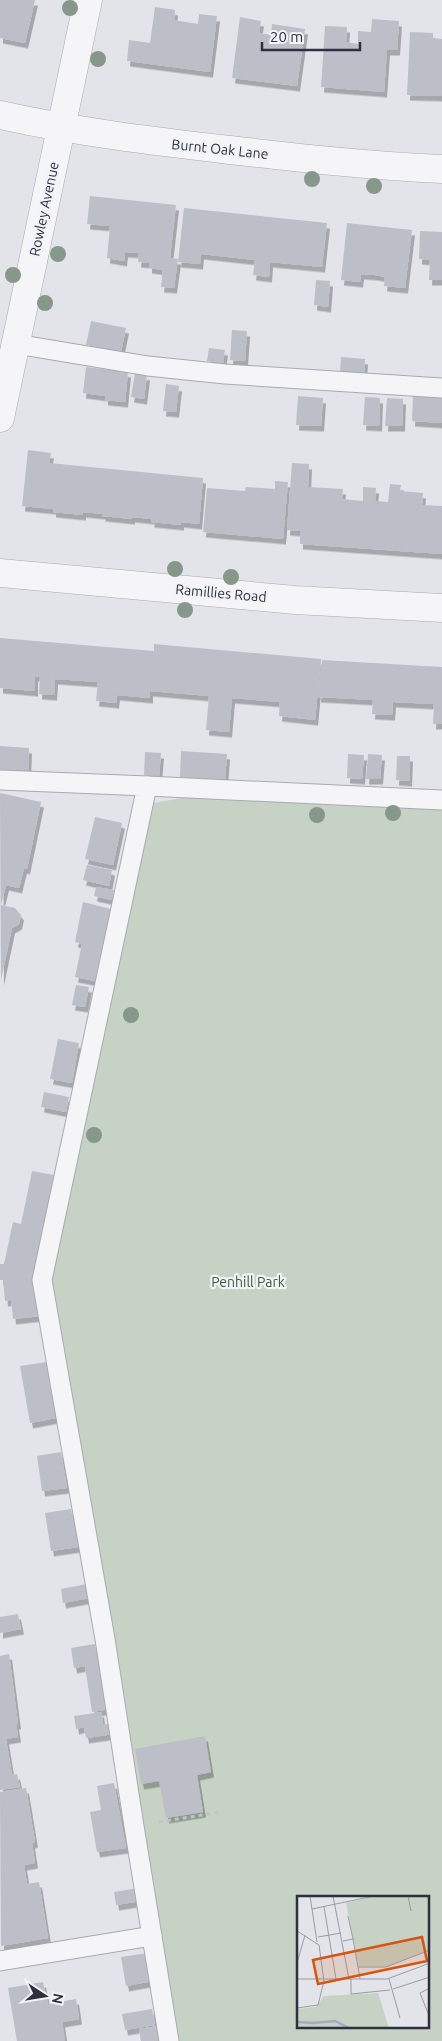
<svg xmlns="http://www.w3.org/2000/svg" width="442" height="2041" viewBox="0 0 442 2041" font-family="Ubuntu,sans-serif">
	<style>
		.green { fill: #c5d2c4; fill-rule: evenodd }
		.building { fill: #bdbfc8; filter: url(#shadow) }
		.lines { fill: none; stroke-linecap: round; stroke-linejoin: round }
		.lane-casing { stroke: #a8aab3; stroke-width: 21 }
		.street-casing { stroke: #a8aab3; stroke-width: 29 }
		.path { stroke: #c1c2c8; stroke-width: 3; stroke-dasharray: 4 4; stroke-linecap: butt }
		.lane { stroke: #f5f5f8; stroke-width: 19 }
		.street { stroke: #f5f5f8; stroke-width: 28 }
		.tree { fill: #869889 }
		.labels { text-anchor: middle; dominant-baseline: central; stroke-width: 4.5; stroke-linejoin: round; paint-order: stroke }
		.street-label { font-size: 14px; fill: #2c303f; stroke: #f2f3f7 }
		.park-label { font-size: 14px; fill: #3b5a3b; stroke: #f2f3f7 }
		.inset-river { fill: none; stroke: #a1acc5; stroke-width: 2.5 }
		.inset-road { fill: none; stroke: #999ca5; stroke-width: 1 }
		.view { fill: #d55511; fill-opacity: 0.15; stroke: #d55511; stroke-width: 2.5 }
		.inset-edge { fill: none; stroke: #2c303f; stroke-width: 2.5 }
	</style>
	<defs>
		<filter id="shadow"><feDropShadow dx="3" dy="5.5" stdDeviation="0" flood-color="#0004"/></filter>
	</defs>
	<rect width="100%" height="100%" fill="#e2e4e9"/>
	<path class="green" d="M188,797L442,808V2041H176L50,1279L153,803ZM298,1897H428V2027H298Z"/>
	<g class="building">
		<polygon points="0,0 35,0 25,43 0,38"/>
		<polygon points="155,7 175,10 174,20 198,24 199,14 217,16 210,72 127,61 129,40 150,43"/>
		<polygon points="240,17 261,21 259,33 271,35 272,24 305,29 297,86 232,78"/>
		<polygon points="372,19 399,21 397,50 387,50 384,92 321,87 325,26 347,27 346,42 358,44 358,31 371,32"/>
		<polygon points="410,32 433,33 433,38 442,39 442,96 407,95"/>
		<polygon points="90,196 176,205 170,258 178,259 174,288 161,287 163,270 149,268 149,263 138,262 139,253 125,252 124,261 107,258 110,226 87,224"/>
		<polygon points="184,208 327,223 322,267 270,262 269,277 253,275 255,260 201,254 200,264 178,262"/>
		<polygon points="347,223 412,230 405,288 384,286 385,277 375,275 361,274 360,282 341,280"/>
		<polygon points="420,231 442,232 442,280 429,280 430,260 419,259"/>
		<polygon points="316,280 330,281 328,307 314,305"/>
		<polygon points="91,321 126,328 121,352 86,345"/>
		<polygon points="232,330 247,331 245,361 230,360"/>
		<polygon points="209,348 225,350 223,363 207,361"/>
		<polygon points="341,357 365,359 364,375 340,373"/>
		<polygon points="86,367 128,372 125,402 105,400 105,396 83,393"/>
		<polygon points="135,373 147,375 144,399 131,397"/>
		<polygon points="166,384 179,386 176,412 163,411"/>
		<polygon points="298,396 323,398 321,426 296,425"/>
		<polygon points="413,396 442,397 442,423 412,421"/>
		<polygon points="365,397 380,398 379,426 363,425"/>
		<polygon points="387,398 403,399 402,426 385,426"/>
		<polygon points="28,450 51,453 49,463 203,478 199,524 181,522 181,525 151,522 152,519 132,517 132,519 102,516 103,514 83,512 83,515 53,512 53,509 22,506"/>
		<polygon points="292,463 309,464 308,487 343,489 342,499 363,501 363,487 376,488 375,501 388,502 390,484 401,485 400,491 423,493 422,505 442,506 442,554 300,544 300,531 287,530"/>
		<polygon points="275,481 288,482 283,539 203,532 207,488 245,491 246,487 275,489"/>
		<polygon points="0,638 154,651 154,644 321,659 315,720 279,716 280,702 232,698 229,732 206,730 209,696 150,691 150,698 117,695 116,703 96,701 98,682 55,679 54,695 39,694 40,677 35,676 35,691 0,688"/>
		<polygon points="322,660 442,667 442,724 433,724 434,704 393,702 392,715 372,714 373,700 318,697"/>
		<polygon points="0,746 29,748 28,773 0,772"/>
		<polygon points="181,751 227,754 225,780 180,777"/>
		<polygon points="145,752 161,753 159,776 144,775"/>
		<polygon points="348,754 364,755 362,779 347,778"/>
		<polygon points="368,754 382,755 380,779 366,779"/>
		<polygon points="397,756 410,756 409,781 396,780"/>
		<polygon points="0,793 41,802 27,869 24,868 19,888 6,885 1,905 15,908 21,915 19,924 12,928 1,980"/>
		<polygon points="95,817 122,823 113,865 85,859"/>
		<polygon points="87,865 112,870 109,886 83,880"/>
		<polygon points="96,887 114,890 112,900 94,896"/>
		<polygon points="83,902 111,909 95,981 75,977 82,944 75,942"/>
		<polygon points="76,985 89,987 85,1007 72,1005"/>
		<polygon points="58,1039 79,1043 72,1083 50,1079"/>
		<polygon points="44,1092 69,1097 66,1112 41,1107"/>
		<polygon points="32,1171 54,1175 36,1265 41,1316 13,1319 11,1300 5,1301 3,1280 0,1280 0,1264 4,1264 13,1222 21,1224"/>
		<polygon points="47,1362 56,1418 30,1423 20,1366"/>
		<polygon points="61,1452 67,1488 42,1491 37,1456"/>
		<polygon points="71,1509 78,1547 51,1551 45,1513"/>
		<polygon points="87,1584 90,1598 63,1603 61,1589"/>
		<polygon points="18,1614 21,1629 0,1633 0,1617"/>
		<polygon points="95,1644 98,1664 92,1666 102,1665 109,1709 92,1712 85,1666 74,1668 71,1648"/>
		<polygon points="9,1654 18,1724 16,1724 18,1737 6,1739 12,1775 17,1774 20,1787 0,1790 0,1656"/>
		<polygon points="101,1712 103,1725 112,1723 114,1734 86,1738 84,1727 76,1729 74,1716"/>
		<polygon points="205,1736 211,1772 197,1775 203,1812 166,1818 159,1781 141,1784 135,1749"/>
		<polygon points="114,1783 126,1848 97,1852 90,1812 101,1810 97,1786"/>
		<polygon points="26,1788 35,1842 32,1843 35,1863 24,1865 27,1884 39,1882 48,1938 1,1946 0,1792"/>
		<polygon points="138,1888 141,1901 116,1905 114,1892"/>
		<polygon points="148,1953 153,1981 126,1986 121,1957"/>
		<polygon points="43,1982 48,2004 76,1999 79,2019 62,2022 65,2041 17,2041 8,1988"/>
		<polygon points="152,2009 155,2025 125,2030 122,2014"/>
		<polygon points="159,2026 161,2040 141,2041 139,2029"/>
	</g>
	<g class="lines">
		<g class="lane-casing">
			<g id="lane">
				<polyline points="16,344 148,366 225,374 442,388"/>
				<polyline points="0,780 147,786 42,1280 105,1639 134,1826 169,2041"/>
				<polyline points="147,786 442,800"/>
				<polyline points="0,1961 152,1936"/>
			</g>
		</g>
		<g class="street-casing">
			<g id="street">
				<path d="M0,115C76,132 153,141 230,150C300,158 371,166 442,169"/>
				<polyline points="0,418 88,0"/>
				<polyline points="0,573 295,600 442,608"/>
			</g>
		</g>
		<polyline class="path" points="159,1822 221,1812"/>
		<use href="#lane" class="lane"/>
		<use href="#street" class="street"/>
	</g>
	<g class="tree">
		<circle cx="70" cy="8" r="8"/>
		<circle cx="98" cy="59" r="8"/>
		<circle cx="312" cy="179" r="8"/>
		<circle cx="374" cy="186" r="8"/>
		<circle cx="58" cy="254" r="8"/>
		<circle cx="13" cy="275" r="8"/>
		<circle cx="45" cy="303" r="8"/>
		<circle cx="175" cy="569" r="8"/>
		<circle cx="231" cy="577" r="8"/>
		<circle cx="185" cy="610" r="8"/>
		<circle cx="393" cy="813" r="8"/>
		<circle cx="317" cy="815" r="8"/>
		<circle cx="131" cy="1015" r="8"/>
		<circle cx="94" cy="1135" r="8"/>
	</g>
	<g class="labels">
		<g class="street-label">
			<text transform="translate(220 149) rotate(6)">Burnt Oak Lane</text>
			<text transform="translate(44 209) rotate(-78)">Rowley Avenue</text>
			<text transform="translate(221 593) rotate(5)">Ramillies Road</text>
		</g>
		<g class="park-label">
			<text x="248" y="1282">Penhill Park</text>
		</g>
	</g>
	<g transform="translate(297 1896)">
		<rect width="132" height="132" fill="#e2e4e9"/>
		<path d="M79,0H132V54L89,71H62L49,7ZM81,97L92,132H0V113L19,111L27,100Z" fill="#c5d2c4"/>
		<path class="inset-river" d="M0,126L16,127M16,127L38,125L52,132"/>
		<path class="inset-road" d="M13,0L20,46M36,0L52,83M111,0L114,15M27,11L39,83M15,13L77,0M0,35L22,49L27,85L21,109L0,112M21,41L44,37M56,43L61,71M46,45L56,43L51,20M0,67L8,39M0,83H90L133,67M54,83V98L93,94M63,83L61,71H89L133,54M92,83L103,122M133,92L123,97L133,122M96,93L133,81"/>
		<path class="view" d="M125,41L130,65L21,88L16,64Z"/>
		<rect width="132" height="132" class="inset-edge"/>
	</g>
	<g transform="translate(45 1996) rotate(102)" stroke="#f2f3f7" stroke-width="4" paint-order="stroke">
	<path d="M0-4L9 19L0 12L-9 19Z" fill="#2c303f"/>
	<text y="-8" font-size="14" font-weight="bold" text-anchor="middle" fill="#2c303f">N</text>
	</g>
	<path d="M262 42v8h98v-8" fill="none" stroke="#2c303f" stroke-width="2.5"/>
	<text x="270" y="42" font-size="15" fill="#2c303f" stroke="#f2f3f7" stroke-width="4" paint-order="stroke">20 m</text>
</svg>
